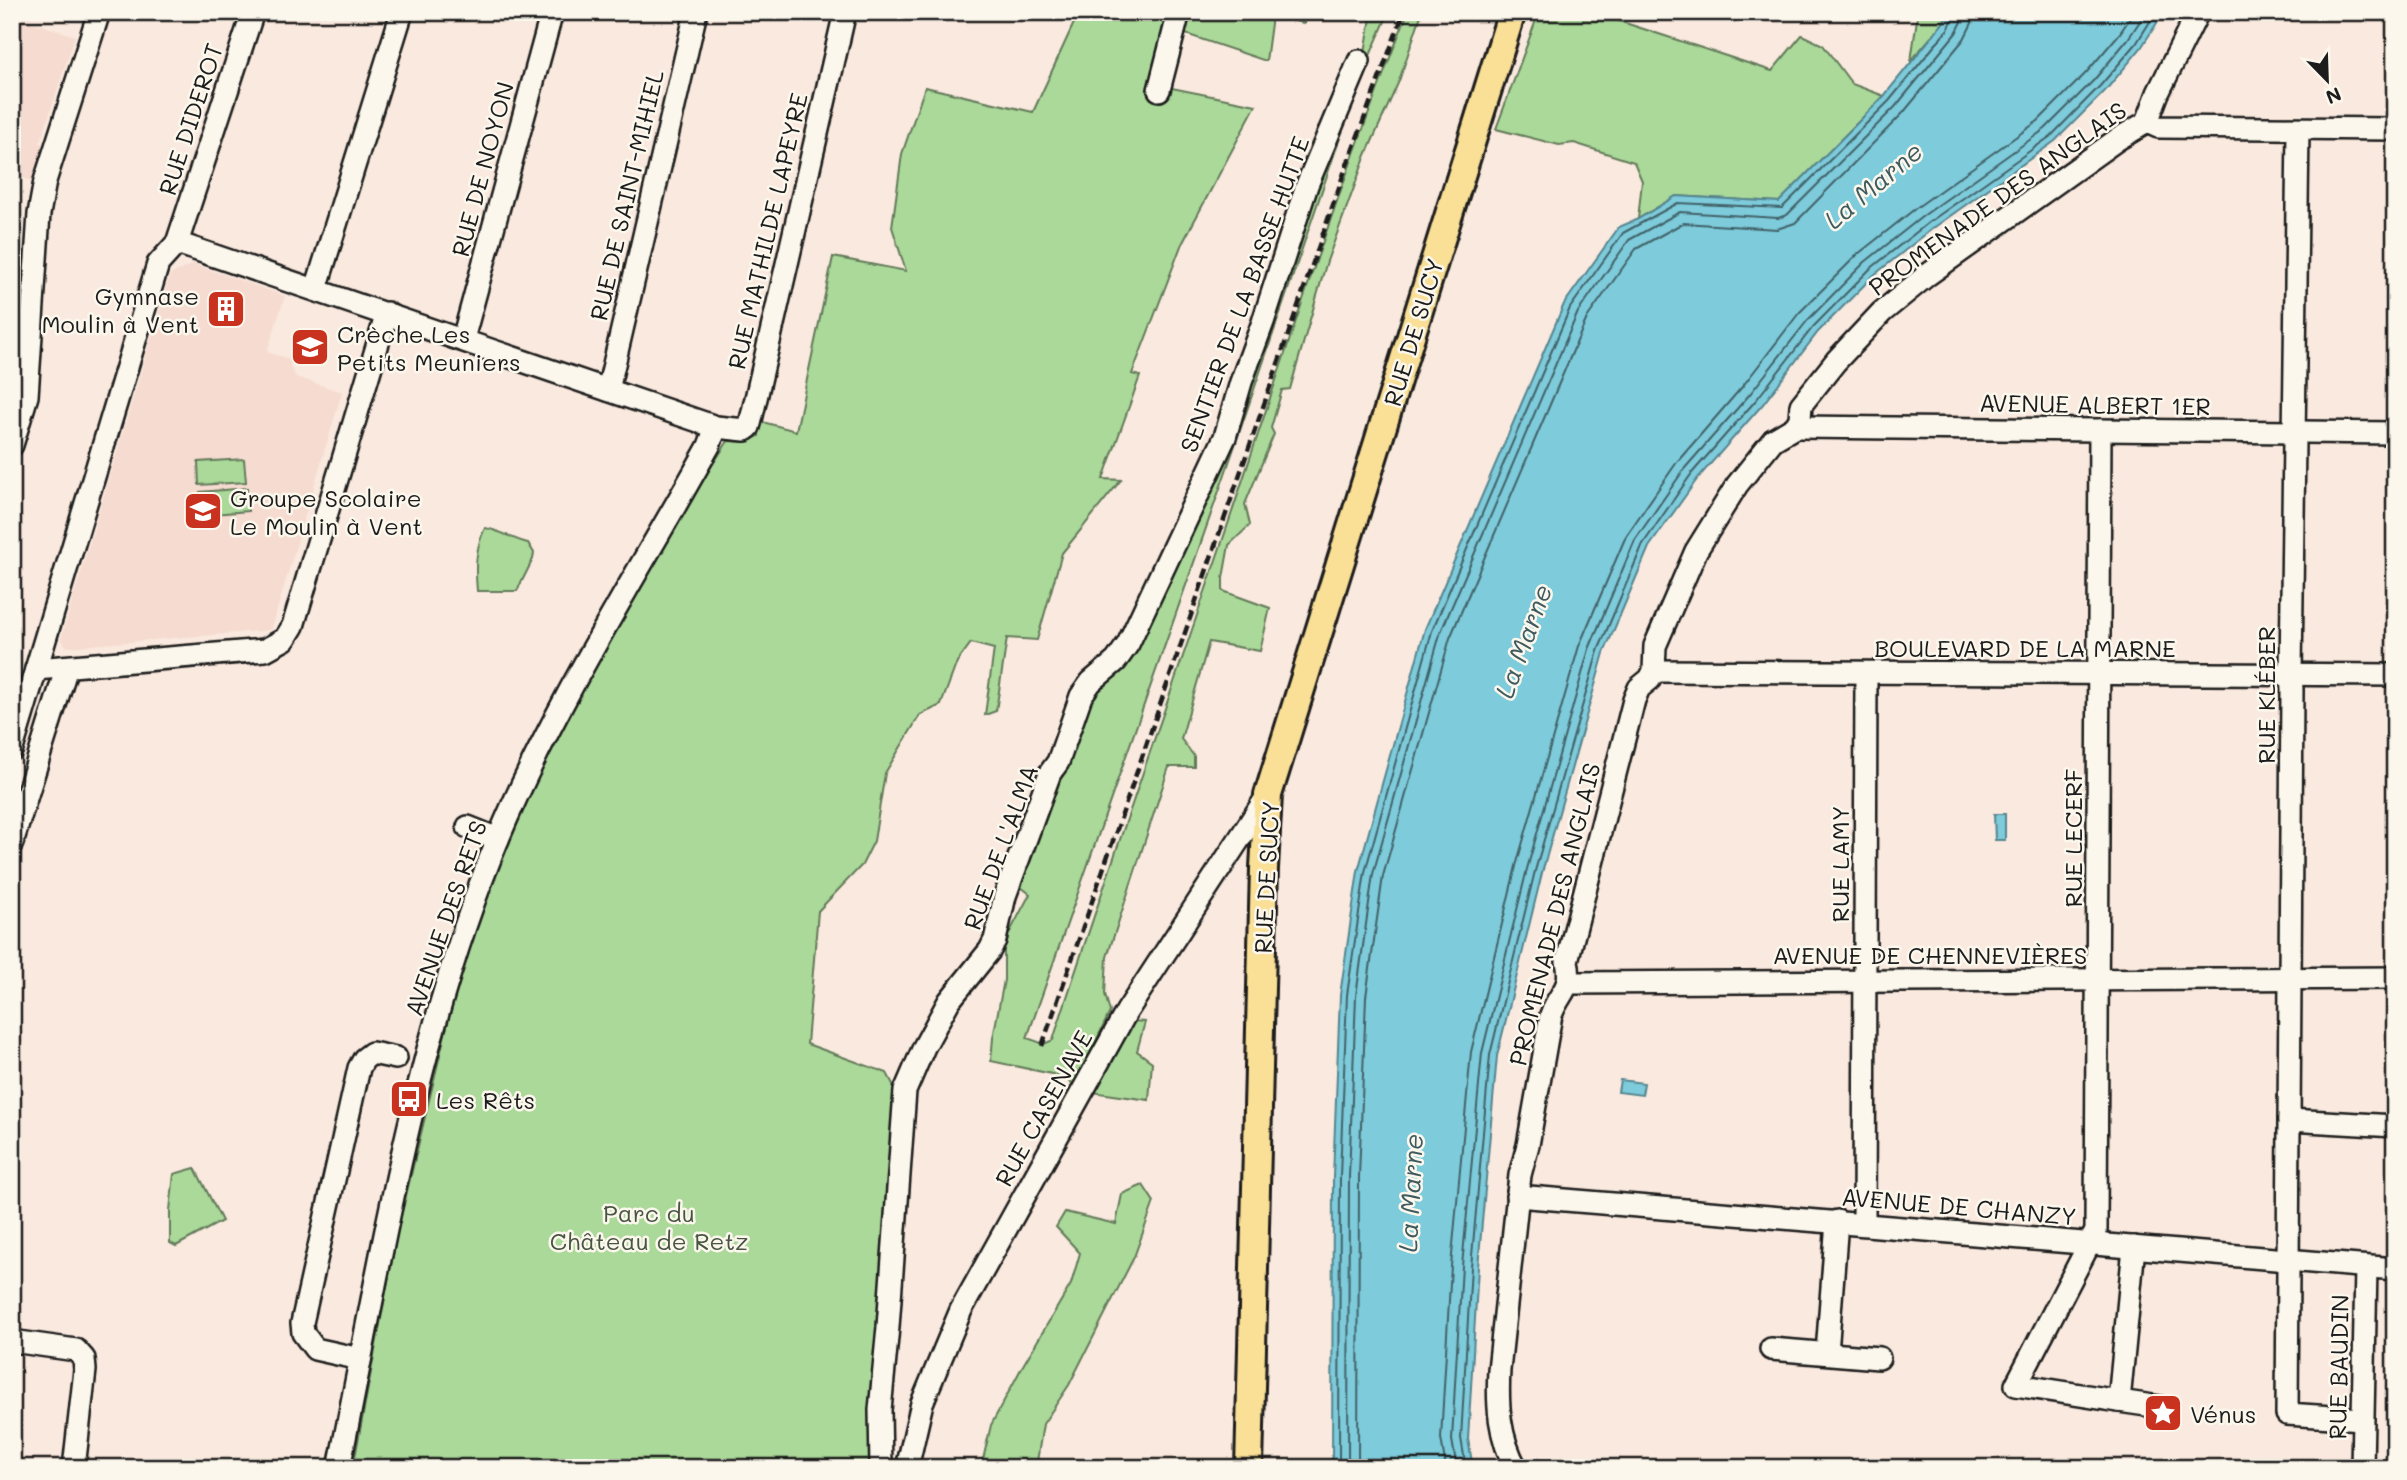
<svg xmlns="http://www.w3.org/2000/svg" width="2407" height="1480" viewBox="0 0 2407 1480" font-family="Mali,sans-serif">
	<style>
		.built { fill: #f5dbd0 }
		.green { fill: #aad999; stroke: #637a5a; stroke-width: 2 }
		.water { fill: #7dcbdb; stroke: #56858f; stroke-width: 2 }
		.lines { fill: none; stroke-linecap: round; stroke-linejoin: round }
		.shore { stroke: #436268; stroke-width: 2 }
		.minor-casing { stroke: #1c1c1c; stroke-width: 26 }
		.major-casing { stroke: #1c1c1c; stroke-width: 32 }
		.minor { stroke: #fbf7ec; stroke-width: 21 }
		.major { stroke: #fadf96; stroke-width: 26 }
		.rail { stroke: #1c1c1c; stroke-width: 4.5; stroke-dasharray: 10 5; stroke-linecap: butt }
		.labels { text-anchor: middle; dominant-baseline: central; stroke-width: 5; stroke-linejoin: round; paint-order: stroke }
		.street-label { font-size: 24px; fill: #1c1c1c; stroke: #fbf7ec }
		.poi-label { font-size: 24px; fill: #1c1c1c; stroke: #fbf7ec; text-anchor: start }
		.park-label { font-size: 24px; fill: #475542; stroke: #fbf7ec }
		.water-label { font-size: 26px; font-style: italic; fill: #3e595f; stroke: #fbf7ec }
	</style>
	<rect width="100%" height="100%" fill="#fae9de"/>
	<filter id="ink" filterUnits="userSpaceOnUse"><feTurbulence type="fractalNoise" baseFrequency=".0143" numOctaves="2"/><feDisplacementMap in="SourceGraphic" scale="14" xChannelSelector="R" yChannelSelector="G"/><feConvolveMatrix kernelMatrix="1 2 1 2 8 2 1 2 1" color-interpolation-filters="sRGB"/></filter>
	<g filter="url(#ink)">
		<g class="built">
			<polygon points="22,19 75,36 40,143 47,146 36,182 12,174 12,51"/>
			<polygon points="193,264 285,296 267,352 292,360 290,366 296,377 342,392 271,630 67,647 61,639 170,275"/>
		</g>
		<g class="green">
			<polygon points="1079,12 1309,12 1304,23 1272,16 1266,61 1168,28 1152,84 1256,105 1181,246 1132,374 1140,376 1103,479 1121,480 1062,553 1037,640 1007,638 996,711 985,715 994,649 971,643 957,662 941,705 920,715 885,773 874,841 862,865 818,911 807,1044 887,1073 897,1092 880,1468 511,1468 446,1462 445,1468 353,1468 397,1233 461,968 481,902 547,755 664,539 728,441 746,442 759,436 759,421 796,431 833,257 906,271 892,227 902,154 925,87 1033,112"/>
			<path d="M1372,12H1389L1361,76L1232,454L1027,1038L1044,1044L1053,1040C1108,870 1168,702 1225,533C1284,358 1339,183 1408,12H1422L1399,81L1366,155L1327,261L1290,389L1282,390L1271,428L1274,434L1245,504L1250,525L1229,545L1223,578V591L1270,608L1260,651L1209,642L1181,739L1194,756V767H1169L1107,957L1105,994L1110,1012L1075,1085L1061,1076L991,1061L993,1038L1004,980V943L1030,894L1017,884L1087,699L1134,643L1322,167L1361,76Z"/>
			<polygon points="1539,12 1602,12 1613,19 1772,71 1802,35 1823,45 1852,84 1884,96 1779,202 1676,196 1638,219 1642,181 1634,162 1574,143 1559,145 1496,129"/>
			<polygon points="1918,12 1949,12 1943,23 1911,61"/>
			<polygon points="244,459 246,482 199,485 198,462"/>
			<polygon points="247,488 248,511 202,515 200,492"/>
			<path d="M485,528C500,530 513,540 528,543L534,553L533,559L517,591H477C475,569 475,548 485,528Z"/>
			<polygon points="1131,1021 1145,1022 1137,1051 1152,1062 1149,1100 1092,1092"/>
			<polygon points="195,1168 222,1221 176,1246 170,1243 170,1210 174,1174"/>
			<polygon points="1143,1185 1154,1202 1134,1257 1069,1385 1043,1424 1036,1468 981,1468 991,1425 1022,1367 1071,1284 1080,1253 1056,1227 1065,1212 1116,1224 1122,1194"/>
		</g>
		<g class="water">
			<polygon points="1949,12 2164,12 2141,48 2105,91 2055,141 1932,229 1874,275 1818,332 1763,404 1698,478 1649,547 1604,653 1542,873 1497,1056 1478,1267 1468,1439 1473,1468 1332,1468 1333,1177 1340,995 1358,871 1425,629 1564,304 1619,227 1638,219 1676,196 1779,202 1884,96 1943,23"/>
			<polygon points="1994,814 2005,814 2005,840 1995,840"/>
			<polygon points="1620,1080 1644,1083 1642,1095 1618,1092"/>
		</g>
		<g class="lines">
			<g class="shore">
				<polyline points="1339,1468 1340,1177 1347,995 1365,872 1432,631 1570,308 1623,233 1678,203 1782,208 1889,101 1949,28 1955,12"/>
				<polyline points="1348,1468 1349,1177 1356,996 1373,874 1440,634 1578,312 1629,240 1680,212 1778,218 1787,215 1895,107 1956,33 1963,20 1963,12"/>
				<polyline points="1358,1468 1359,1177 1366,997 1383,876 1450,638 1587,318 1636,249 1683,223 1777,229 1795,223 1903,113 1964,39 1972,23 1974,12"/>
				<polyline points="1446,1468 1441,1438 1451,1266 1471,1052 1516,866 1579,646 1626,536 1677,462 1742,387 1799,313 1858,254 1916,208 2038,121 2086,73 2120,33 2134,12"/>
				<polyline points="1457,1468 1452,1440 1455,1384 1462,1266 1482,1053 1527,869 1589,649 1635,540 1685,468 1750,394 1807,321 1865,262 1923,216 2045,129 2094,80 2128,39 2146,12"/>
				<polyline points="1466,1468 1461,1438 1471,1267 1490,1055 1535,871 1598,651 1643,544 1692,473 1757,399 1813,327 1870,269 1928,223 2051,136 2100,86 2136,44 2156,12"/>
			</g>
			<g class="minor-casing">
				<g id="minor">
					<polyline points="1159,90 1179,12"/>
					<polyline points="2147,122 2158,127 2395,129"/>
					<polyline points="2298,129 2291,674 2292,690 2287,1414 2362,1419"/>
					<polyline points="177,243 716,427 745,430 749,427 751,420 845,12"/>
					<polyline points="316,289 402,12"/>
					<polyline points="463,339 552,12"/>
					<polyline points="608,390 696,12"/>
					<polyline points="1795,427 2395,433"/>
					<polyline points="2100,430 2096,1231 2016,1385 2119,1401 2134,1247"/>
					<polyline points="12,445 27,396 39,214 45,181 99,12"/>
					<polyline points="36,669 265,650 285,639 293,626 387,313"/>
					<polyline points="1654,671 2395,675"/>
					<polyline points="12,749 158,264 177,243 253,12"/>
					<polyline points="468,827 498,839"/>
					<polyline points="12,843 67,667"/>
					<polyline points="1569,983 2395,978"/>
					<polyline points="2289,1120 2395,1126"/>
					<polyline points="1517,1196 2395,1269"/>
					<polyline points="1864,1223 1866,673"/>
					<polyline points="12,1341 76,1350 84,1359 85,1370 74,1468"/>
					<polyline points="1771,1349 1879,1358"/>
					<polyline points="1827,1353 1837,1221"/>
					<polyline points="360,1359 315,1349 303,1333 302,1323 359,1068 364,1059 372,1053 396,1058"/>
					<polyline points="2119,1401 2160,1407"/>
					<path d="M339,1468C382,1256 415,1039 498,839C555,702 637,576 709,446L716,427"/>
					<polyline points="881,1468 880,1410 888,1327 905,1091 924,1047 949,1001 990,950 995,940 1005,896 1050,773 1058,762 1081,696 1091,682 1116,661 1128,644 1225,437 1241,382 1263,322 1307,185 1359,61"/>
					<polyline points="907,1468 922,1403 961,1310 1127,1011 1268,795"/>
					<path d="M1516,1468C1499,1437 1497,1405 1499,1370L1520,1175L1528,1145L1551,1015C1560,990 1573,990 1567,961L1634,700L1639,688L1650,679L1654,671L1655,646L1696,551L1737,485L1773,440L1795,427L1800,419L1801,405L1836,361L1882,312L1926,276L2118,139L2147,122L2158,93L2198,12"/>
					<polyline points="2362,1468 2366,1267"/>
				</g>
			</g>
			<g class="major-casing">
				<polyline id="major" points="1249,1468 1264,868 1268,795 1512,12"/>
			</g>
			<use href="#minor" class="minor"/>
			<use href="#major" class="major"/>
			<polyline class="rail" points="1042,1046 1344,173 1404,12"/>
		</g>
	</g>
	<defs>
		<g id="building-square" transform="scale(2.0125)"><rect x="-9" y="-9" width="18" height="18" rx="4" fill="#c8321e" stroke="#fbf7ec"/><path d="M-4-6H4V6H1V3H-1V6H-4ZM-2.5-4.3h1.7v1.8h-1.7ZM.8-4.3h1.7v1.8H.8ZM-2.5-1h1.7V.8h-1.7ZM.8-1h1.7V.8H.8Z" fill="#fff"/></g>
		<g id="school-square" transform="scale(2.0125)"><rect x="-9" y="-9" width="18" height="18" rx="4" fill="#c8321e" stroke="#fbf7ec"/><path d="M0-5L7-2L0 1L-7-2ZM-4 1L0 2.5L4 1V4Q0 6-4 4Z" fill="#fff"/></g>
		<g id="bus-square" transform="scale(2.0125)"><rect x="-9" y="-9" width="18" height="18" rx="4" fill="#c8321e" stroke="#fbf7ec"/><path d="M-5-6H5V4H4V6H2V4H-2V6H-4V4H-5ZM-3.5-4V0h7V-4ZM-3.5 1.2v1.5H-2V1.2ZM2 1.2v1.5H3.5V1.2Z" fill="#fff"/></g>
		<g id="sight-square" transform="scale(2.0125)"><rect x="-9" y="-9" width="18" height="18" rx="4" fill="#c8321e" stroke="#fbf7ec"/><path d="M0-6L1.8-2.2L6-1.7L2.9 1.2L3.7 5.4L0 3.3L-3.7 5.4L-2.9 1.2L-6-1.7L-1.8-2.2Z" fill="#fff"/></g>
	</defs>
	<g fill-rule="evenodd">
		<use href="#building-square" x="226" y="309"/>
		<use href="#school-square" x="310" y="347"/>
		<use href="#school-square" x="203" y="511"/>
		<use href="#bus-square" x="409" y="1099"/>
		<use href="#sight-square" x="2163" y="1413"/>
	</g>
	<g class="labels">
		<g class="street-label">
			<text transform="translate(190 119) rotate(-72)">RUE DIDEROT</text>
			<text transform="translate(482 169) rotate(-75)">RUE DE NOYON</text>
			<text transform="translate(626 195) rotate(-77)">RUE DE SAINT-MIHIEL</text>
			<text transform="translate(1997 198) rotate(-36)">PROMENADE DES ANGLAIS</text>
			<text transform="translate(767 231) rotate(-77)">RUE MATHILDE LAPEYRE</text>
			<text transform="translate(1244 294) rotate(-70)">SENTIER DE LA BASSE HUTTE</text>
			<text transform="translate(1413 332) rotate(-73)">RUE DE SUCY</text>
			<text transform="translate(2095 404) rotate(1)">AVENUE ALBERT 1ER</text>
			<text x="2025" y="647">BOULEVARD DE LA MARNE</text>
			<text transform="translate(2265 695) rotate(-90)">RUE KLÉBER</text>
			<text transform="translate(2072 838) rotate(-90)">RUE LECERF</text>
			<text transform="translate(1000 847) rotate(-70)">RUE DE L'ALMA</text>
			<text transform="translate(1839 864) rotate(-90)">RUE LAMY</text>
			<text transform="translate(1266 877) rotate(-87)">RUE DE SUCY</text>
			<text transform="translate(1554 914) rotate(-76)">PROMENADE DES ANGLAIS</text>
			<text transform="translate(445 918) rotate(-71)">AVENUE DES RETS</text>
			<text x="1930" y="954">AVENUE DE CHENNEVIÈRES</text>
			<text transform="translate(1043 1108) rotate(-61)">RUE CASENAVE</text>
			<text transform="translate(1959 1206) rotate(5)">AVENUE DE CHANZY</text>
			<text transform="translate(2338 1367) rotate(-89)">RUE BAUDIN</text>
		</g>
		<g class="poi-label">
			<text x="199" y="295" text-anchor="end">Gymnase<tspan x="199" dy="28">Moulin à Vent</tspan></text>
			<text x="337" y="333">Crèche Les<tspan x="337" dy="28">Petits Meuniers</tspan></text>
			<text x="230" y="497">Groupe Scolaire<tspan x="230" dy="28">Le Moulin à Vent</tspan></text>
			<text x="436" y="1099">Les Rêts</text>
			<text x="2190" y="1413">Vénus</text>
		</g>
		<g class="park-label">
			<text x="649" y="1212">Parc du<tspan x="649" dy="28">Château de Retz</tspan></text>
		</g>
		<g class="water-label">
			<text transform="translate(1873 185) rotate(-40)">La Marne</text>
			<text transform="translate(1523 641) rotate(-70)">La Marne</text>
			<text transform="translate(1410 1193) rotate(-87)">La Marne</text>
		</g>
	</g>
	<rect width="2407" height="1480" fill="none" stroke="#fbf7ec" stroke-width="42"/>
	<rect x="21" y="21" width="2365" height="1438" fill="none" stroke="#1c1c1c" stroke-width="2.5" filter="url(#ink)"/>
	<g transform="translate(2327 80) rotate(157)" stroke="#fbf7ec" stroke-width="5" paint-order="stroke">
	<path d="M0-5L12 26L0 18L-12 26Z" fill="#1c1c1c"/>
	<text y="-10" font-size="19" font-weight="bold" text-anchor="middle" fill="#1c1c1c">N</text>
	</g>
</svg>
